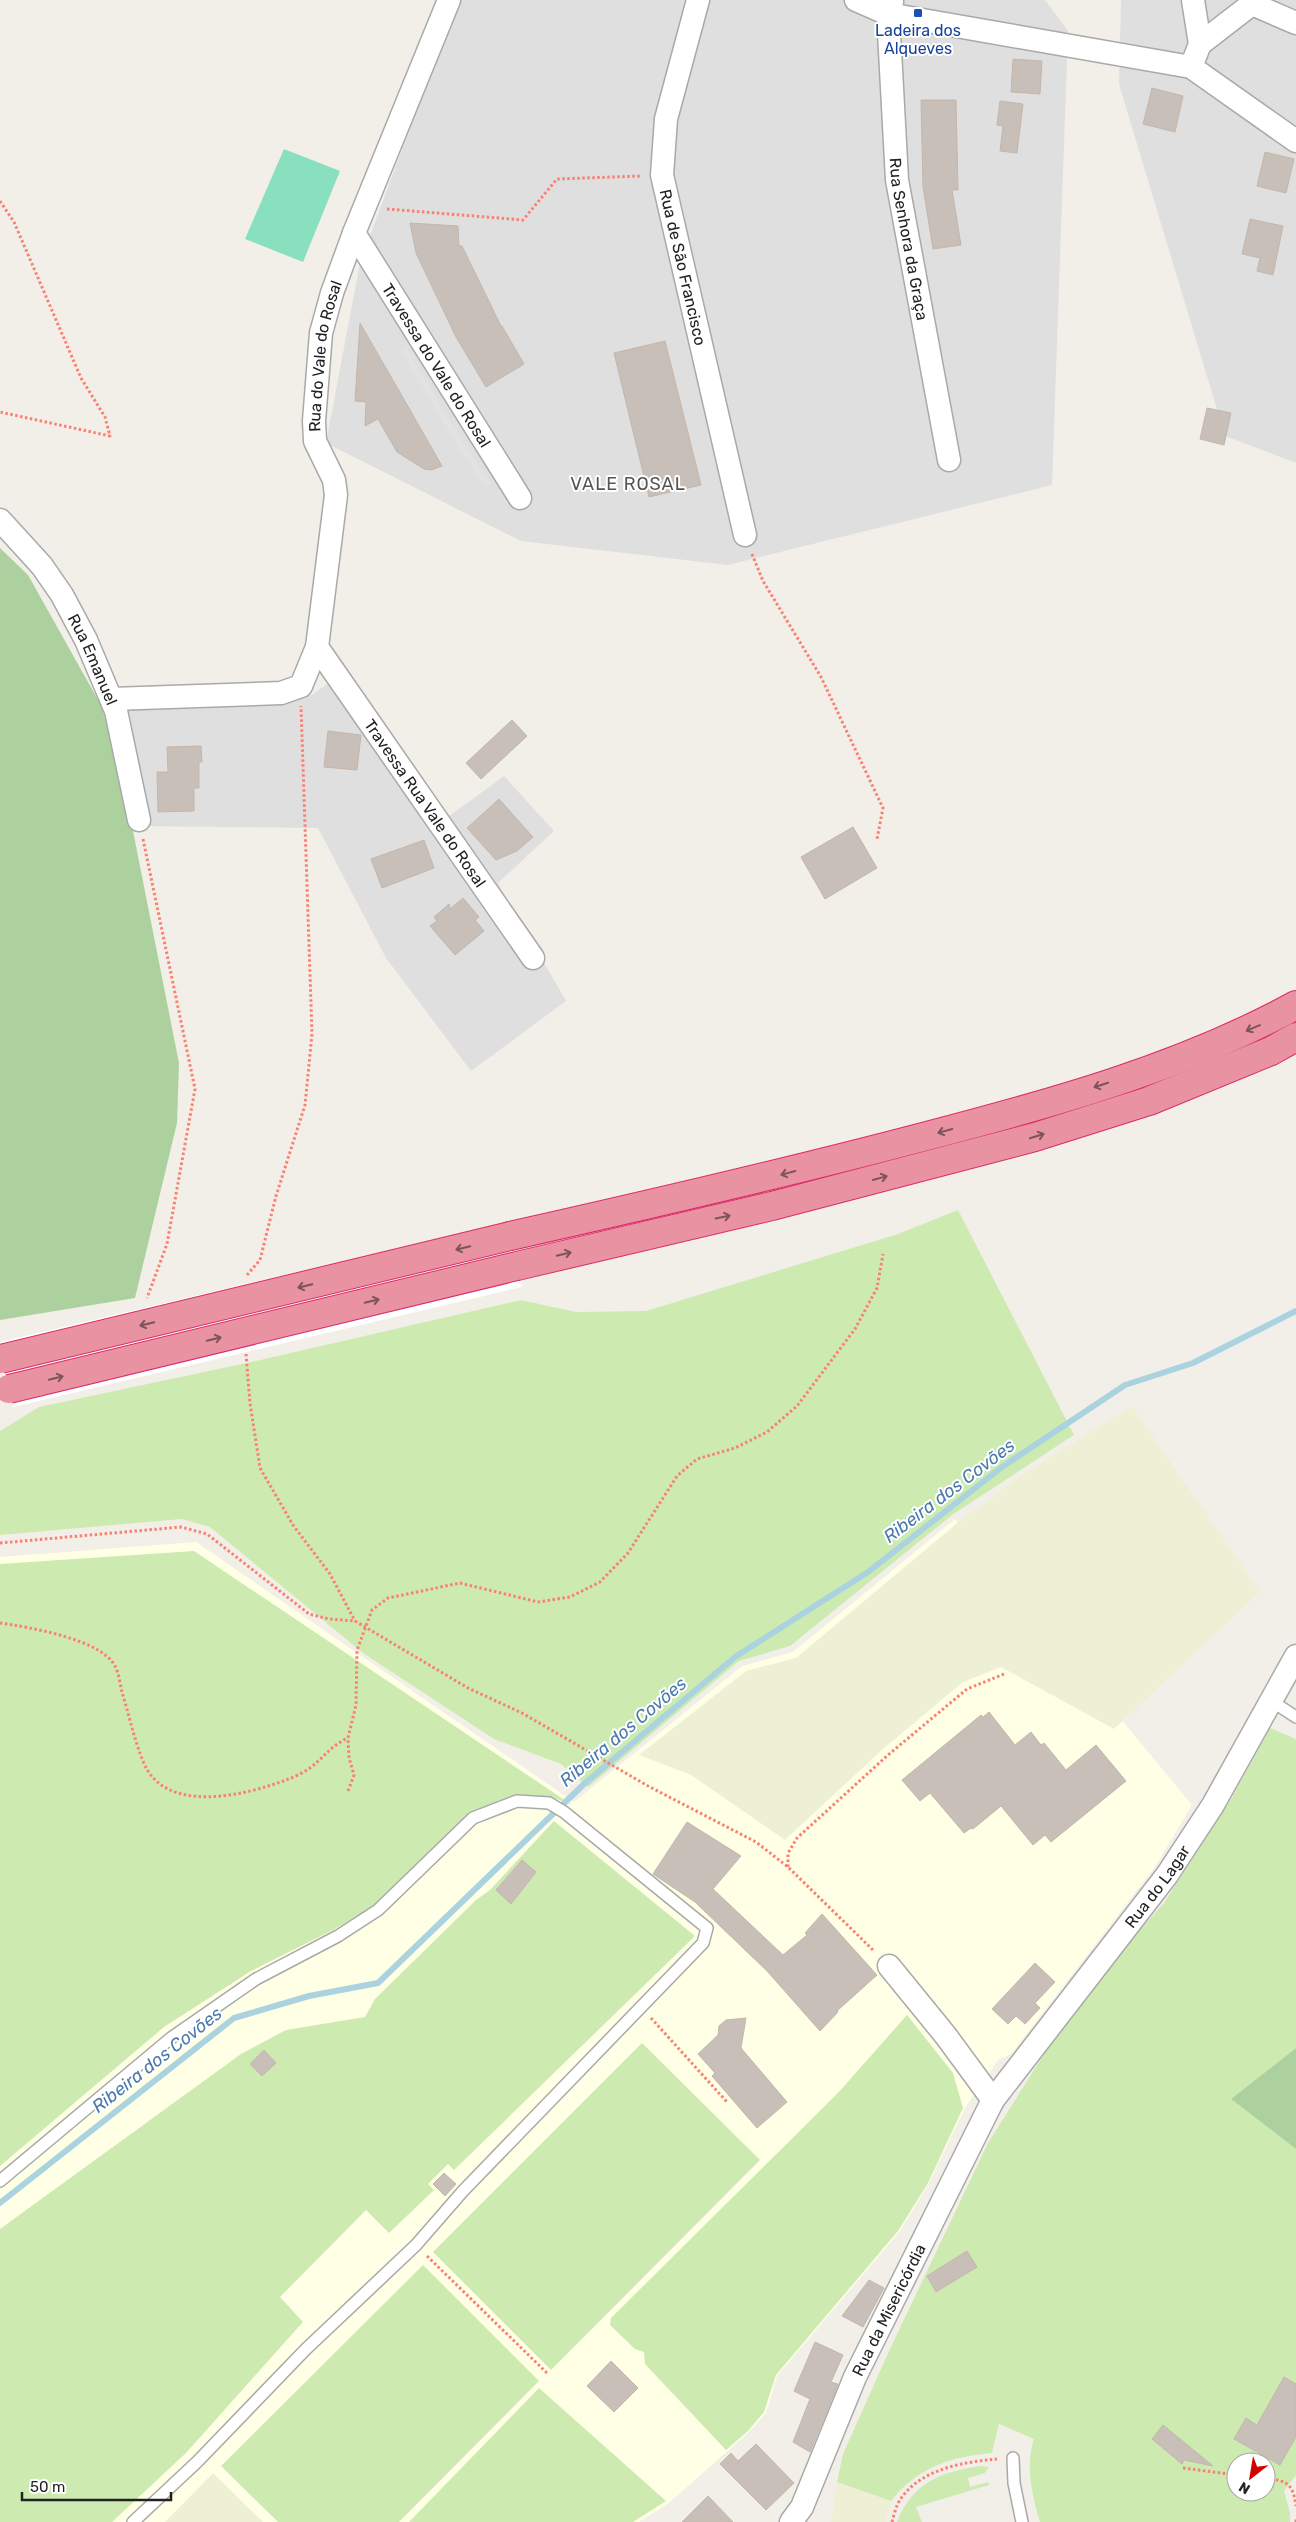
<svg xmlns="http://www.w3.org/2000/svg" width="1296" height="2522" viewBox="0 0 1296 2522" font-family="Rubik,sans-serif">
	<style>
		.residential { fill: #e0dfdf }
		.education { fill: #ffffe5 }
		.farmland { fill: #eef0d5 }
		.grass { fill: #cdebb0; fill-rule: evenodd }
		.forest { fill: #add19e }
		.pitch { fill: #88e0be }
		.parking { fill: #e2e2e2 }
		.pier { fill: #fff }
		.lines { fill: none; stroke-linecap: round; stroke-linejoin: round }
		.stream { stroke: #aad3df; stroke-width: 6 }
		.building { fill: #c7bfb8; stroke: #c4b6ab }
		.lane-casing { stroke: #a9a9a9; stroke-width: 14 }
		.street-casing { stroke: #a9a9a9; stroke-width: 25 }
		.highway-casing { stroke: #dc2a67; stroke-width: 30 }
		.path { stroke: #fa8072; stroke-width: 3; stroke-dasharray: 2.5 2.5; stroke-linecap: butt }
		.lane { stroke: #fff; stroke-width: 11 }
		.street { stroke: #fff; stroke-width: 22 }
		.highway { stroke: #e892a2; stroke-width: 28 }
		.highway-bridge-casing { stroke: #dc2a67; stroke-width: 30; stroke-linecap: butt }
		.highway-bridge { stroke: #e892a2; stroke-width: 28 }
		.oneway { stroke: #7b545c }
		.transit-dot { fill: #1a4fb4; stroke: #fff; stroke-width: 2 }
		.labels { text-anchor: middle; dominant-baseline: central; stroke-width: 4; stroke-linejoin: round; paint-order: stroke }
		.transit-label { font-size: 16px; fill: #164399; stroke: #fff }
		.street-label { font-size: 16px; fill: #222; stroke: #fff }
		.neighbourhood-label { font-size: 18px; letter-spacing: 1px; fill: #555; stroke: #fff }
		.water-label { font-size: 18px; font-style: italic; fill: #4a7aab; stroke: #fff }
	</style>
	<rect width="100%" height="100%" fill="#f2efe9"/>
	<g class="residential">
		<polygon points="457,0 1045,0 1068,31 1052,485 728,565 521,541 326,443 360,263"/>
		<polygon points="1121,0 1296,0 1296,463 1225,436 1119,84"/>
		<polygon points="346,670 448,817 504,776 554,831 498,883 566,1001 471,1071 386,958 318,828 132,826 102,707 312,695"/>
	</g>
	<polygon class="education" points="955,1519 1192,1805 1155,1867 1011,2054 998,2060 965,2108 929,2183 900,2231 777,2376 766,2413 749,2432 670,2502 639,2522 0,2522 0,1557 196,1542 574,1802 742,1666 793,1652"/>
	<g class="farmland">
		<polygon points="1132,1406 1260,1592 1114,1729 1001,1667 963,1682 883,1749 785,1840 691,1775 639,1755 746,1671 796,1658 961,1520 1022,1475"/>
		<polygon points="213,2473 263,2522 165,2522"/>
		<polygon points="837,2482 891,2501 885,2522 831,2522"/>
	</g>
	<g class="grass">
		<polygon points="958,1210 1074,1435 952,1515 790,1646 739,1661 588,1787 561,1764 494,1739 363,1653 210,1527 182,1519 0,1535 0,1431 39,1407 256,1361 521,1300 576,1312 646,1311 898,1234"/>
		<polygon points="194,1551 572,1805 552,1797 517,1794 470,1812 375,1905 333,1930 251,1971 164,2027 0,2166 0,1564"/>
		<path d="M1270,1728L1296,1739V2048L1231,2099L1296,2149V2475L1284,2491L1290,2513V2522H1040C1032,2496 1025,2465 1034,2439L999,2424L992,2453C950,2457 918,2467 891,2501L837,2482L843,2454L890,2349L988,2143L1051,2043L1115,1958L1164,1903L1232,1798ZM1236,2462H1266V2492H1236Z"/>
		<polygon points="554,1821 695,1936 454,2170 448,2164 428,2184 434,2190 389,2233 366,2210 280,2297 303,2322 186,2453 112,2522 0,2522 0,2229 241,2054 286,2030 365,2017 375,1999 476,1900 490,1890"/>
		<polygon points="907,2015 953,2073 963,2108 928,2183 898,2231 776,2375 764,2412 748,2431 726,2450 645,2364 644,2352 635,2349 610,2325 611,2318 838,2093"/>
		<polygon points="642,2043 760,2160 551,2370 433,2252"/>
		<polygon points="423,2265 539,2381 399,2522 278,2522 221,2466"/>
		<polygon points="539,2388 666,2501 633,2522 409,2522"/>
		<path d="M980,2466L989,2467L985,2473L968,2478L970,2487L988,2482L989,2485L916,2507L922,2522H897C912,2483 940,2472 980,2466Z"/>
	</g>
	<g class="forest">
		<polygon points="0,548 28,575 102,707 132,826 179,1063 177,1123 135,1298 0,1320"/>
		<polygon points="1296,2048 1296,2149 1231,2099"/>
	</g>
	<polygon class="pitch" points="284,149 340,171 303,262 245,239"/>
	<polygon class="parking" points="406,346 447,417 491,484 484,485 458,447 401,351"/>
	<polygon class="pier" points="507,1222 522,1287 13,1407 0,1354 0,1342"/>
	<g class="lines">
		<polyline class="stream" points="0,2203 234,2018 309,1996 378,1983 584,1784 735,1657 868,1572 1002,1467 1125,1385 1193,1363 1296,1311"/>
	</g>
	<g class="building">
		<polygon points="1013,59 1042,61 1040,94 1011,92"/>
		<polygon points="1152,88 1183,96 1175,132 1143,124"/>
		<polygon points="921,100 956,100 958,190 952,190 961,245 933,249 923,187"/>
		<polygon points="1000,101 1023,104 1017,153 1000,151 1003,126 997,125"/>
		<polygon points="1265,152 1294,159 1286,193 1257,186"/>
		<polygon points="1250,219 1283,226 1273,275 1257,271 1260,258 1242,254"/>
		<polygon points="410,223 458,226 459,246 462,246 501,326 502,326 524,364 486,387 456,337 416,253"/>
		<polygon points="360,323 406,403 442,466 431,470 424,469 397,452 378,419 365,426 366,402 355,401"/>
		<polygon points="665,341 701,485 649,497 614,353"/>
		<polygon points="1207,408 1231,413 1224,445 1200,439"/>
		<polygon points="512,720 527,736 481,779 466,763"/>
		<polygon points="328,731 361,735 357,770 324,767"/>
		<polygon points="201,746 202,762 199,762 199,788 194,788 194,811 158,812 157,772 168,772 167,747"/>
		<polygon points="499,799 533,837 517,851 496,860 467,828"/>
		<polygon points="853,827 877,868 825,899 801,857"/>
		<polygon points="424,840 434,868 382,888 371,859"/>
		<polygon points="463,898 479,917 475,920 484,931 455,955 430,926 437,921 434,917 449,904 450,909"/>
		<polygon points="989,1712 1015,1745 1031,1732 1041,1745 1044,1743 1066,1770 1096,1745 1126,1781 1051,1842 1045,1835 1033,1845 1001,1806 973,1829 971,1828 964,1833 930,1793 920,1801 902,1780 981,1715 983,1717"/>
		<polygon points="687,1822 741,1856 713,1889 783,1955 807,1935 805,1933 822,1914 877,1975 837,2011 838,2012 820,2031 767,1971 695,1902 653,1874"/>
		<polygon points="522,1860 536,1872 511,1904 496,1890"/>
		<polygon points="1035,1963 1055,1982 1035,2003 1040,2008 1025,2024 1016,2016 1008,2024 992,2009"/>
		<polygon points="746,2018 741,2048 787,2102 757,2128 712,2076 715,2073 698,2054 718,2035 719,2026 726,2020"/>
		<polygon points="264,2050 276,2063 262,2076 250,2064"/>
		<polygon points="444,2173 456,2184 445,2196 433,2184"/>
		<polygon points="967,2251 977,2267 936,2292 927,2276"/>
		<polygon points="869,2280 884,2288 863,2327 842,2316"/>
		<polygon points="815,2342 843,2355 831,2382 838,2384 810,2452 793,2442 810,2399 794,2391"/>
		<polygon points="611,2361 638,2388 614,2412 587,2386"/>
		<polygon points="1284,2377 1296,2384 1296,2437 1280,2465 1234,2439 1246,2418 1257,2425"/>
		<polygon points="1163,2425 1213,2466 1184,2460 1182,2464 1152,2439"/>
		<polygon points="756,2444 794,2483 766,2510 720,2464 731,2453 738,2461"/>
		<polygon points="708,2496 733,2522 682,2522"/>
	</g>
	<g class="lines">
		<g class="lane-casing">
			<g id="lane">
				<polyline points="1270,1700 1296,1717"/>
				<polyline points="0,2181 171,2038 256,1979 338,1936 378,1910 473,1818 517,1801 549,1803 564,1812 707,1928 703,1943 463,2191 416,2245 306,2349 197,2462 133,2522"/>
				<polyline points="1013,2458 1014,2483 1022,2522"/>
			</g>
		</g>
		<g class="street-casing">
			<g id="street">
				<path id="s1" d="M698,0L666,119L662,175L745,535"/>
				<polyline points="856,0 888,14 1191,67 1296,141"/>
				<polyline points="1193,0 1200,44"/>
				<path id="s2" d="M892,2L888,14L897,180L949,460"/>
				<polyline points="1252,4 1296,23"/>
				<polyline points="1191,67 1200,44 1257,0"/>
				<path id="s3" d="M354,233L520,498"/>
				<path id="s4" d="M0,520L42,566L62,595L86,640L116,711L139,820"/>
				<path id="s5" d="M317,647L533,958"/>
				<path id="s6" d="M112,699L281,693L301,686L317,647L336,495L334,480L315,441L314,421L321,333L332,293L354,233L449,0"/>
				<polyline points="889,1966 946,2036 993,2100"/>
				<path id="s7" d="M791,2522L802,2507L855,2377L993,2100L1167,1875L1213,1805L1296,1656"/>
			</g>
		</g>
		<g class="highway-casing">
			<g id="highway">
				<path d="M510,1236C648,1205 786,1173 923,1137C1050,1104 1181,1068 1296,1005"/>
				<polyline points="517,1266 772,1206 1035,1137 1149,1101 1271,1051 1296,1037"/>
			</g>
		</g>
		<g class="path">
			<polyline points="0,201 14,222 81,378 105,417 110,436 0,412"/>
			<polyline points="387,209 523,220 557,179 641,176"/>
			<polyline points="752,554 763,581 821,677 883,808 877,839"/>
			<polyline points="143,839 195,1089 167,1244 147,1298"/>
			<polyline points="247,1275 260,1260 276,1196 305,1105 312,1034 301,706"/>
			<polyline points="246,1354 250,1403 260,1468 293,1525 330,1574 355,1621"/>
			<polyline points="0,1543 181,1527 207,1534 309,1614 329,1619 355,1621 468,1688 522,1713 648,1786 756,1842 788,1867 874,1951"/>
			<path d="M0,1623C28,1627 101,1639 115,1666C119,1673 120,1684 122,1692C129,1715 134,1739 143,1761C164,1816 246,1795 286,1780C294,1777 303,1773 310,1768C325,1757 330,1746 348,1738"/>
			<polyline points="348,1791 354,1775 349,1758 348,1738 356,1705 357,1650 372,1610 388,1598 460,1583 538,1602 570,1597 600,1582 628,1553 677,1476 697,1459 735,1448 767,1432 797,1406 855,1329 877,1288 883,1254"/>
			<polyline points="788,1867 788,1853 797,1838 888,1755 967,1689 1004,1674"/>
			<polyline points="651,2018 727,2102"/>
			<polyline points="427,2256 548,2374"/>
			<polyline points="1183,2468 1236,2475"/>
			<path d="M1266,2478C1288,2481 1293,2484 1296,2506"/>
			<path d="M892,2522C894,2515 896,2506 900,2500C920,2469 963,2462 997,2459"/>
			<polyline points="1296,2522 1296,2518"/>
		</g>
		<use href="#lane" class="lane"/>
		<use href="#street" class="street"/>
		<use href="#highway" class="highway"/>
		<g class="highway-bridge-casing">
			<g id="highway-bridge">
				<polyline points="1,1359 510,1236"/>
				<polyline points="9,1389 517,1266"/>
			</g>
		</g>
		<use href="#highway-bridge" class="highway-bridge"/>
	</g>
	<defs><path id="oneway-shaft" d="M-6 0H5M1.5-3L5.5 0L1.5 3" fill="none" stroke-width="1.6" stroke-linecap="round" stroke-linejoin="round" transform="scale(1.25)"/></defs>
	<g class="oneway">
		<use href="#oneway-shaft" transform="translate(1253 1028) rotate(157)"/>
		<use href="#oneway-shaft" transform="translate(1101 1085) rotate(162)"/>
		<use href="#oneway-shaft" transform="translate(945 1131) rotate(165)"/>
		<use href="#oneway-shaft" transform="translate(1037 1136) rotate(-17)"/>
		<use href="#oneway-shaft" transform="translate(788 1173) rotate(165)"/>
		<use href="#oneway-shaft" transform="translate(880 1178) rotate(-15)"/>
		<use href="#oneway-shaft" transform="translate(723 1217) rotate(-12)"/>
		<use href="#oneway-shaft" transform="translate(463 1248) rotate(166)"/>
		<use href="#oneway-shaft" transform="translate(564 1254) rotate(-14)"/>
		<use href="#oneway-shaft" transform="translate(305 1286) rotate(166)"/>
		<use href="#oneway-shaft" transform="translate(372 1301) rotate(-14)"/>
		<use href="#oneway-shaft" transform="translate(147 1324) rotate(166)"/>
		<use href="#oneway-shaft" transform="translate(214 1339) rotate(-14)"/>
		<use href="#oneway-shaft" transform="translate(56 1378) rotate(-14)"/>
	</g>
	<rect class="transit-dot" x="913" y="8" width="10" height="10" rx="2.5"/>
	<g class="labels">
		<g class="transit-label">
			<text x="918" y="30">Ladeira dos<tspan x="918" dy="18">Alqueves</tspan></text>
		</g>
		<g class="street-label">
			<text stroke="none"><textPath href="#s2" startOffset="239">Rua Senhora da Graça</textPath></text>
			<text stroke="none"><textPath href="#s1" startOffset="274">Rua de São Francisco</textPath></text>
			<text stroke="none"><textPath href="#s6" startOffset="530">Rua do Vale do Rosal</textPath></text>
			<text stroke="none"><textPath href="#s3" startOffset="156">Travessa do Vale do Rosal</textPath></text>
			<text stroke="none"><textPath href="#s4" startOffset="169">Rua Emanuel</textPath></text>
			<text stroke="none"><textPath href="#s5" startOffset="190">Travessa Rua Vale do Rosal</textPath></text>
			<text stroke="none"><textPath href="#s7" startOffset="738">Rua do Lagar</textPath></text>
			<text stroke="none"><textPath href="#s7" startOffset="234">Rua da Misericórdia</textPath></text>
		</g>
		<g class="neighbourhood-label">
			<text x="628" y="484">VALE ROSAL</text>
		</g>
		<g class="water-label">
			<text transform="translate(949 1491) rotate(-37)">Ribeira dos Covões</text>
			<text transform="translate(623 1732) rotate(-40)">Ribeira dos Covões</text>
			<text transform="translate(157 2060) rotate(-38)">Ribeira dos Covões</text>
		</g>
	</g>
	<g transform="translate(1251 2477) rotate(211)"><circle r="24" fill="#ffffff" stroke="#a7a7a7"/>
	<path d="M0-4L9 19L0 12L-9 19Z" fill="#d40000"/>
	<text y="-8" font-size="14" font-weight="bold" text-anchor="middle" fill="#222222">N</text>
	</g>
	<path d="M22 2492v8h149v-8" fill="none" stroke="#222222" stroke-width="2.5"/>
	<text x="30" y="2492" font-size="15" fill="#222222" stroke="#ffffff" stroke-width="4" paint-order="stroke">50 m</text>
</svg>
